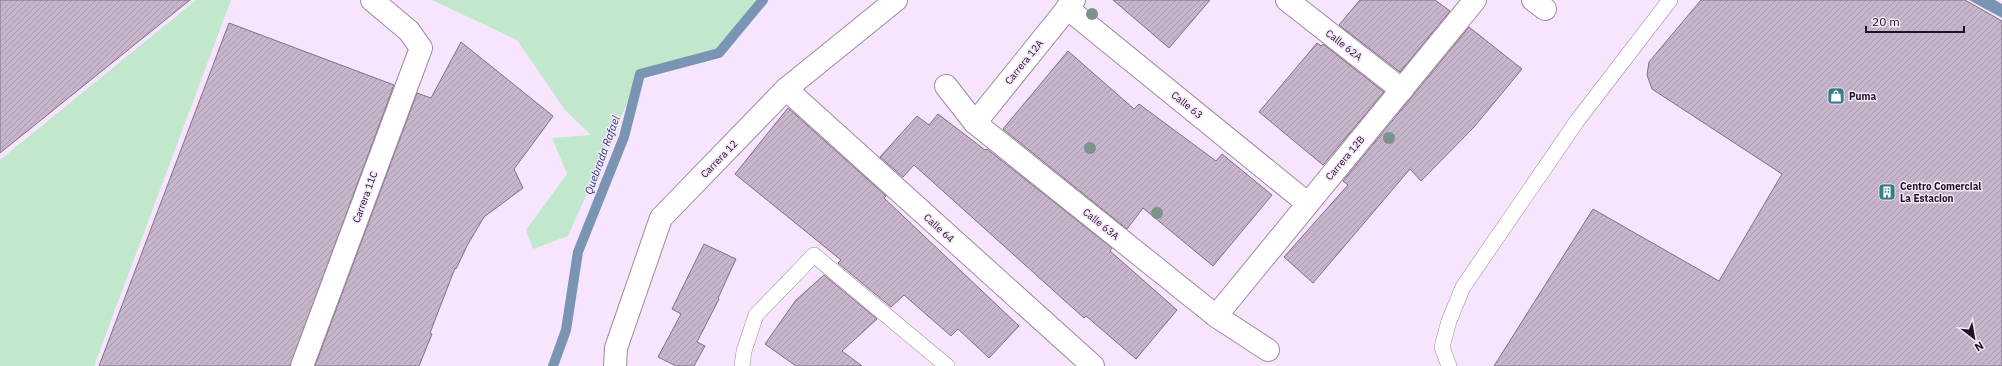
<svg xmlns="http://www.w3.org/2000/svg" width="2002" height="366" viewBox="0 0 2002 366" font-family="'IBM Plex Sans',sans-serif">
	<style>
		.park { fill: #c1e8cd }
		.water { fill: #7a94b3 }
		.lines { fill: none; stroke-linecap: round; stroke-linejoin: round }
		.stream { stroke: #7a94b3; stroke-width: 10 }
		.building { fill: url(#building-hatch); stroke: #807085 }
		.service-casing { stroke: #9c8ba1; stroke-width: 16 }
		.minor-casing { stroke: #9c8ba1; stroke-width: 24 }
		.service { stroke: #fff; stroke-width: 15 }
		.minor { stroke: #fff; stroke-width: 22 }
		.tree { fill: #7a948c }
		.labels { text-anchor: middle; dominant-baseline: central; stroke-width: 3; stroke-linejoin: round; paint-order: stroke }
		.street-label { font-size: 10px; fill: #1c161e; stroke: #f7e5fd }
		.poi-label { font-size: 10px; font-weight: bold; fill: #1c161e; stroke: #f7e5fd; text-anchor: start }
		.water-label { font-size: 11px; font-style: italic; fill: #1e436e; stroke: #f7e5fd }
	</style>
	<defs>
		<pattern id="building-hatch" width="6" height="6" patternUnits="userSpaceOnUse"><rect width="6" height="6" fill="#c6b5cb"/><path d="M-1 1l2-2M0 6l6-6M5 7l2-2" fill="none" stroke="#aa9bae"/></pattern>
	</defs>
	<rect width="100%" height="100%" fill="#f7e5fd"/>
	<g class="park">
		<polygon points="196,0 231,0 94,366 0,366 0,160"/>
		<polygon points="432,0 763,0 719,53 640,74 568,236 533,249 526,230 567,174 552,138 591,135 565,110 517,40"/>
	</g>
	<polygon class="water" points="1969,0 1995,0 2002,4 2002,18"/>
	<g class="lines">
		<polyline class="stream" points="553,366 566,330 578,252 624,137 640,74 719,53 763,0"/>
	</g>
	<g class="building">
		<polygon points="0,0 190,0 0,153"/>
		<polygon points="1113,0 1210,0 1169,48"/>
		<polygon points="1360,0 1435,0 1450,11 1400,72 1339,25"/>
		<polygon points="1701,0 1965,0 2002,21 2002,366 1494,366 1593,209 1719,281 1782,174 1652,89 1647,75 1649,62"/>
		<polygon points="229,23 394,85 290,366 99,366"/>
		<polygon points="1469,27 1522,69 1474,127 1421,181 1410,169 1313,283 1284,257 1348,185 1343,181"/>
		<polygon points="461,42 553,116 514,169 523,188 484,217 468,244 456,269 455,268 430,333 432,334 419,366 315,366 417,93 431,98"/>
		<polygon points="1317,43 1321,46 1323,44 1384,92 1323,165 1259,112"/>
		<polygon points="1068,51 1134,109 1139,104 1216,161 1222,154 1272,195 1213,266 1143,208 1127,229 1003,129"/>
		<polygon points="788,108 886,196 884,198 1019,326 989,358 958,329 951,336 904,295 891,307 838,263 841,260 735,174"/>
		<polygon points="938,114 985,150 987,149 1112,248 1110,251 1177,310 1136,359 1086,316 1084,318 914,165 903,177 880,157 917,116 929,125"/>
		<polygon points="704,244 736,259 718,298 719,299 697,342 705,346 694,366 676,366 658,357 681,314 672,309"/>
		<polygon points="824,275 877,319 842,351 862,366 796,366 765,344 796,300"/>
	</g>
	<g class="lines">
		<g class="service-casing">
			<g id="service">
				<polyline points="742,366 744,351 756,315 814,255 947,366"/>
				<polyline points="1449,366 1442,347 1449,321 1463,287 1577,121 1670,0"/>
			</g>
		</g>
		<g class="minor-casing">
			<g id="minor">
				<polyline points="1287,0 1402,90"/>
				<polyline points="1533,0 1545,9"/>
				<polyline points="1067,8 1307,203"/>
				<polyline points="946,86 975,123 1216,316 1268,350"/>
				<polyline points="786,89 1093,366"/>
				<polyline points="975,123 1074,0"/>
				<polyline points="1216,316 1475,0"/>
				<polyline points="302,366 421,48 409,31 372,0"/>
				<polyline points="615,366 616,348 661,218 786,89 896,0"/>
			</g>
		</g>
		<use href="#service" class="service"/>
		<use href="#minor" class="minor"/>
	</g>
	<g class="tree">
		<circle cx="1092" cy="14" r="6"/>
		<circle cx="1389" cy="138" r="6"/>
		<circle cx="1090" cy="148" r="6"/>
		<circle cx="1157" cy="213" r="6"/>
	</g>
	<defs>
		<g id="shop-square" transform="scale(0.9)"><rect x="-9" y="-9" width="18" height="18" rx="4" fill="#387e8a" stroke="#f7e5fd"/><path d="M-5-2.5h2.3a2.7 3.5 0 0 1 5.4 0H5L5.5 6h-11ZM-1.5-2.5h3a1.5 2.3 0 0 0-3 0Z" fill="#fff"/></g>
		<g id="building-square" transform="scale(0.9)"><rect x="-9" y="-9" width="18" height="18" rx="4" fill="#387e8a" stroke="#f7e5fd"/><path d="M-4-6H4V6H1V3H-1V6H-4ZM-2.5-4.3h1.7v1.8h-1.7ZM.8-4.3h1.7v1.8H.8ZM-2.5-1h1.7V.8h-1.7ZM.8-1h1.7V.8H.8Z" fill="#fff"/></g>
	</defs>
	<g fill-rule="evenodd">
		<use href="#shop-square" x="1836" y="96"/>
		<use href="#building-square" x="1887" y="192"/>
	</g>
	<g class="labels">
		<g class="street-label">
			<text transform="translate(1344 45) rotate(38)">Calle 62A</text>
			<text transform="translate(1024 62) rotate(-51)">Carrera 12A</text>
			<text transform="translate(1187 105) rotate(39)">Calle 63</text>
			<text transform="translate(1345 158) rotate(-50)">Carrera 12B</text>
			<text transform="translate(719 159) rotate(-46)">Carrera 12</text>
			<text transform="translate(365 197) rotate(-70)">Carrera 11C</text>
			<text transform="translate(1101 224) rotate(39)">Calle 63A</text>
			<text transform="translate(939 228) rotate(42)">Calle 64</text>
		</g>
		<g class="poi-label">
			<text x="1849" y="96">Puma</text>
			<text x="1900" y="186">Centro Comercial<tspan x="1900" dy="12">La Estacion</tspan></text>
		</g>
		<g class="water-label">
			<text transform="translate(602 155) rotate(-70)">Quebrada Rafael</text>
		</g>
	</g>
	<g transform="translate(1974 338) rotate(149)" stroke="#f7e5fd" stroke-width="3" paint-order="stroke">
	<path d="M0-3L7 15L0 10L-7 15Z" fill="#1c161e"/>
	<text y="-6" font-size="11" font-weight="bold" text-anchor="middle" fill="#1c161e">N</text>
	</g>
	<path d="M1866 26v6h98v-6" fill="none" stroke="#1c161e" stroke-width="2"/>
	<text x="1872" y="26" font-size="12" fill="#1c161e" stroke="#f7e5fd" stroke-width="3" paint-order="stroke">20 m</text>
</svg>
